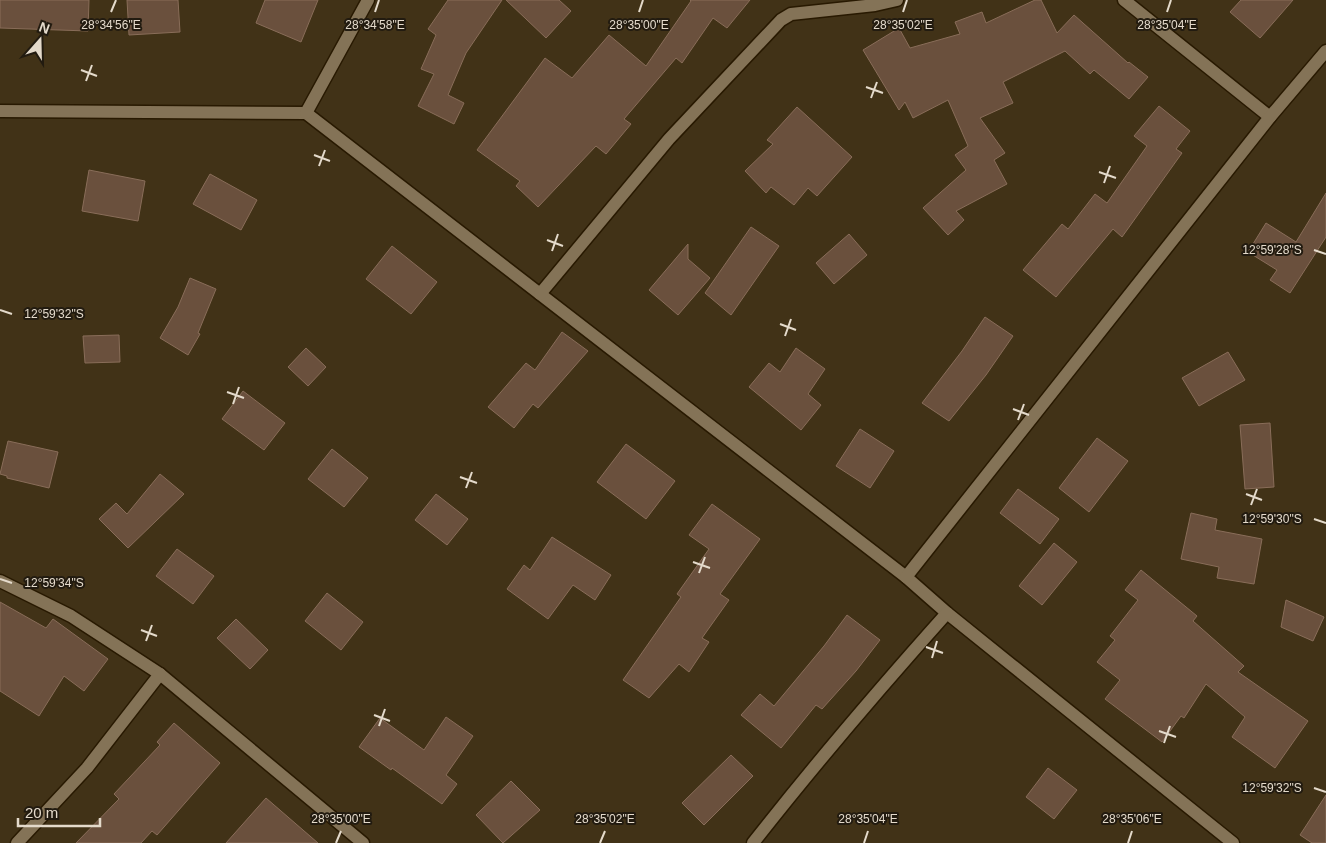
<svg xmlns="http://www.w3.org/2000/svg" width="1326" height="843" viewBox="0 0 1326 843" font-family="Arial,sans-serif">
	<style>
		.building { fill: #6a503d; stroke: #896d59 }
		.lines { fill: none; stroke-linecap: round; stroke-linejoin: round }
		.minor-casing { stroke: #281901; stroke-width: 15 }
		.minor { stroke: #847357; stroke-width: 12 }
		.ticks { fill: none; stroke: #e4dacb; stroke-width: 2 }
		.ticks-label { font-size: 12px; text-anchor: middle; fill: #e4dacb; stroke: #221b10; stroke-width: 4; stroke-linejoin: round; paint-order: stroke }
	</style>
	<rect width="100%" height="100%" fill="#413217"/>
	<g class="building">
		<polygon points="0,0 89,0 88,31 0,28"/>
		<polygon points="127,0 178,0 180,32 129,35"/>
		<polygon points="265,0 318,0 301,42 256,23"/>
		<polygon points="448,0 502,0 466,53 448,95 464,103 454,124 418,106 434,74 421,69 436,35 428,29"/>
		<polygon points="506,0 559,0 571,11 546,38"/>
		<polygon points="690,0 750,0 727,28 713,18 682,63 676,58 624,119 631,124 606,154 596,146 538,207 516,186 520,181 477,150 545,58 572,78 609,35 646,66 691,1"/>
		<polygon points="1035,0 1041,0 1057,33 1074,15 1128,63 1129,62 1148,77 1129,99 1094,70 1090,74 1065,51 1003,82 1013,103 980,118 1005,153 994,160 1007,184 956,211 964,220 948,235 923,208 966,170 955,155 968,146 948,100 913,118 905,102 899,110 863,50 899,28 910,48 960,34 955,22 982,12 986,23"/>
		<polygon points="1241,0 1293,0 1260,38 1230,12"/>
		<polygon points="1159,106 1190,131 1176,149 1182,153 1122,237 1113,229 1056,297 1023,270 1062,224 1068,229 1095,194 1107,203 1147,146 1134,136"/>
		<polygon points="797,107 852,157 817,196 808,188 794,205 771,187 766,193 745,171 773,144 767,140"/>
		<polygon points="89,170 145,181 138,221 82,211"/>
		<polygon points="210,174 257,200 241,230 193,204"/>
		<polygon points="1326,193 1326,237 1290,293 1270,280 1277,270 1248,252 1266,223 1296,242"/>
		<polygon points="751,227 779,246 731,315 705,293"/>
		<polygon points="849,234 867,255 834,284 816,263"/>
		<polygon points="688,244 688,259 710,278 678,315 649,290"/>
		<polygon points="392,246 437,282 411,314 366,279"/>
		<polygon points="190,278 216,289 198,333 200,334 188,355 160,338 178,307"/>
		<polygon points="985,317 1013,336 986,375 949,421 922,403 962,351"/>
		<polygon points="562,332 588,351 538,408 533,404 514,428 488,407 526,363 535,370"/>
		<polygon points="119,335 120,362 85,363 83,336"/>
		<polygon points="306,348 326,367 308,386 288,367"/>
		<polygon points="796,348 825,369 808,394 821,405 801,430 749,387 769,363 780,372"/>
		<polygon points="1228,352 1245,380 1199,406 1182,378"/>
		<polygon points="243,391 285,423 264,450 222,419"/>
		<polygon points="1270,423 1274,487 1245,489 1240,425"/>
		<polygon points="860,429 894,451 870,488 836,466"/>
		<polygon points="1097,438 1128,461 1089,512 1059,488"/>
		<polygon points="8,441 58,452 49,488 7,478 7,476 0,474"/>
		<polygon points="626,444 675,481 646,519 597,482"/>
		<polygon points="332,449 368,478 344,507 308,479"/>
		<polygon points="160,474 184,494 128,548 99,519 116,503 127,514"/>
		<polygon points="1018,489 1059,519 1040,544 1000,513"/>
		<polygon points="436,494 468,519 447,545 415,520"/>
		<polygon points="712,504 760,539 720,594 729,600 702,638 709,642 689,672 679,664 649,698 623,680 681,597 677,594 709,549 689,535"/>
		<polygon points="1191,513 1217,519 1215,530 1262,539 1254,584 1217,578 1219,567 1181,559"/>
		<polygon points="552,537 611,575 595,600 573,585 548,619 507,589 524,565 530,570"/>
		<polygon points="1054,543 1077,562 1042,605 1019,586"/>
		<polygon points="177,549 214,576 193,604 156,576"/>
		<polygon points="1141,570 1197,616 1193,621 1244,666 1238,672 1308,721 1275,768 1232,737 1245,717 1206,684 1184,718 1181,716 1162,742 1105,699 1120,680 1097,662 1115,640 1110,636 1138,600 1125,590"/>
		<polygon points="327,593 363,622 341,650 305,621"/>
		<polygon points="1286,600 1324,617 1313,641 1281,627"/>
		<polygon points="0,602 46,628 53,619 108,659 84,691 64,676 39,716 0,691"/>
		<polygon points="847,615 880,640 856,671 822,709 816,705 781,748 741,715 760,694 774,706 824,646"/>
		<polygon points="236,619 268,650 250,669 217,638"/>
		<polygon points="446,717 473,736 446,775 457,784 442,804 392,768 391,770 359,747 380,718 424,750"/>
		<polygon points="174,723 220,763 157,835 152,831 141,843 76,843 119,799 114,794 160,745 157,742"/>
		<polygon points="731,755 753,776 704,825 682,803"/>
		<polygon points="1048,768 1077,790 1054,819 1026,797"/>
		<polygon points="511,781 540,810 503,843 476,815"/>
		<polygon points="1326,795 1326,843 1312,843 1300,835"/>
		<polygon points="266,798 318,843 226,843"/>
	</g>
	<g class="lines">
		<g class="minor-casing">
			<g id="minor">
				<polyline points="1124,0 1270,117"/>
				<polyline points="0,111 306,113 906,577 947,613 1233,843"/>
				<polyline points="306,113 368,0"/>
				<polyline points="540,294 669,139 781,20 791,14 875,5 897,0"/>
				<polyline points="906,577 1270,117 1326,51"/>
				<polyline points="0,581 71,616 160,674 363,843"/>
				<polyline points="17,843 87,768 160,674"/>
				<path d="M753,843C815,764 880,688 947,613"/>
			</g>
		</g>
		<use href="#minor" class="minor"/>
	</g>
	<path class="ticks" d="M111,12L116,0M375,12L379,0M639,12L643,0M903,12L907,0M1167,12L1171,0M81,70L97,76M86,81L92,65M866,87L883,93M871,98L877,82M314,155L330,161M319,166L325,150M1099,172L1116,178M1104,183L1110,166M547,240L563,246M1314,250L1326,254M552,251L558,234M0,310L12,314M780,324L796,330M785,336L791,319M227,392L244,398M233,404L239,387M1013,409L1029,415M1018,420L1024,404M460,477L477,483M466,488L472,472M1246,494L1262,500M1251,505L1257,489M1314,519L1326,523M693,562L710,568M699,573L705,557M0,579L12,583M141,630L157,636M146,641L152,625M926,647L943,653M932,658L937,641M374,715L390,721M379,726L385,709M1159,731L1176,737M1164,743L1170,726M1314,788L1326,792M336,843L341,831M600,843L605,831M864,843L868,831M1128,843L1132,831"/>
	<g class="ticks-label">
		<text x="111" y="29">28°34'56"E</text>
		<text x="375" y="29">28°34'58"E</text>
		<text x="639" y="29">28°35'00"E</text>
		<text x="903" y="29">28°35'02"E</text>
		<text x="1167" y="29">28°35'04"E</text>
		<text x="1272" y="254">12°59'28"S</text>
		<text x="54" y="318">12°59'32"S</text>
		<text x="1272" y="523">12°59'30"S</text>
		<text x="54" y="587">12°59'34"S</text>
		<text x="1272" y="792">12°59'32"S</text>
		<text x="341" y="823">28°35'00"E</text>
		<text x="605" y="823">28°35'02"E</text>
		<text x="868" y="823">28°35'04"E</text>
		<text x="1132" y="823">28°35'06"E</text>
	</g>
	<g transform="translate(40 40) rotate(20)" stroke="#221b10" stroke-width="4" paint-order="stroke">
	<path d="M0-4L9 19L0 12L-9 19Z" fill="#e4dacb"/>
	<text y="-8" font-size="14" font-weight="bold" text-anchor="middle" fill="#e4dacb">N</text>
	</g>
	<path d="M18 818v8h82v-8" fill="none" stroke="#e4dacb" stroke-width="2.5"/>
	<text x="25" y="818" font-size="15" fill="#e4dacb" stroke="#221b10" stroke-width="4" paint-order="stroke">20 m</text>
</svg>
